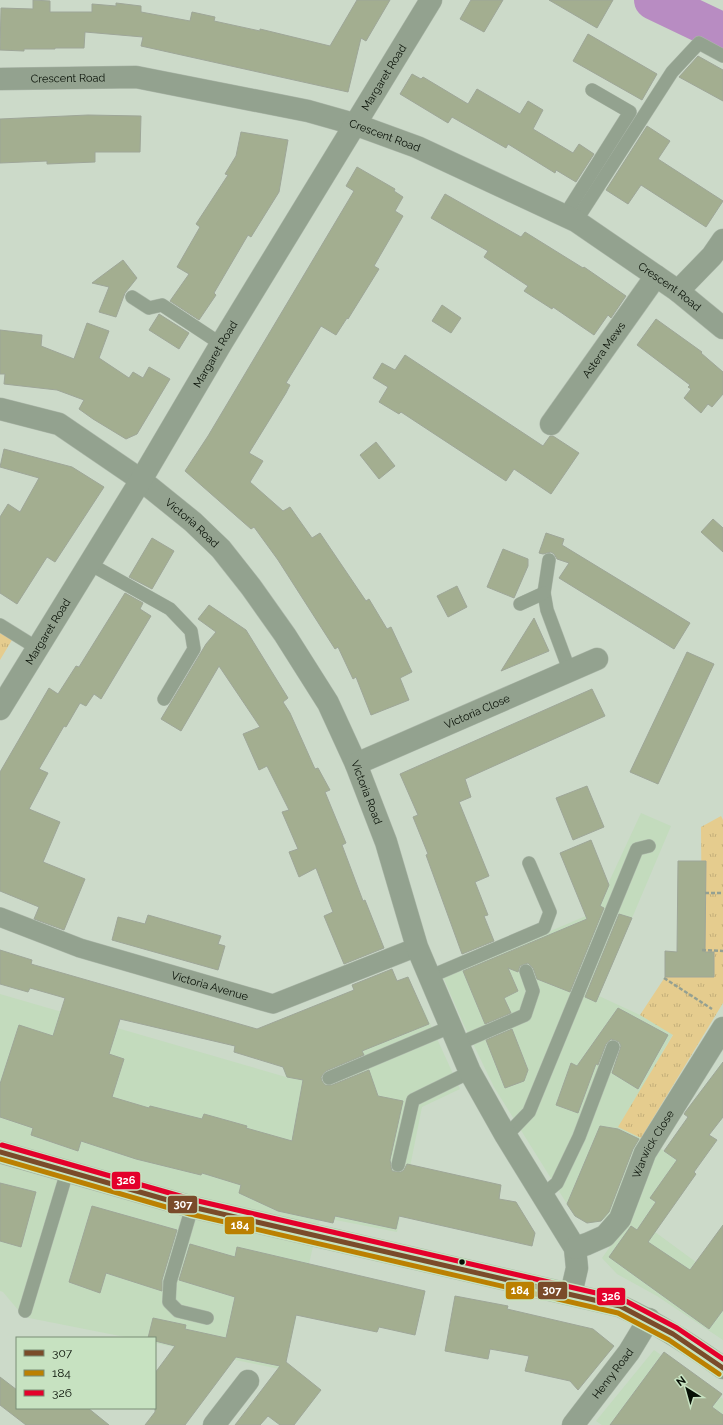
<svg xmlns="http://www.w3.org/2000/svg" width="723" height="1425" viewBox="0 0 723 1425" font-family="Raleway,sans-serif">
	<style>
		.built { fill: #c3dbbd }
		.grass { fill: url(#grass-tufts) }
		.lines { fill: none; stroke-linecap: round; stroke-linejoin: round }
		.river { stroke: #b88cc2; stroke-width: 40 }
		.building { fill: #a3ae90; stroke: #9ea698; fill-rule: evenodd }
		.service-casing { stroke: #adb8ab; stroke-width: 14 }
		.pedestrian-casing { stroke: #adb8ab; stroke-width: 20 }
		.minor-casing { stroke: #adb8ab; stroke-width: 23 }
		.primary-casing { stroke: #adb8ab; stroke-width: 23 }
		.path { stroke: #94a092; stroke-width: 2.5; stroke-dasharray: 4 2; stroke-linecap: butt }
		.service { stroke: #93a28f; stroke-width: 13 }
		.pedestrian { stroke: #93a28f; stroke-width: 19 }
		.minor { stroke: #93a28f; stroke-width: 22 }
		.primary { stroke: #92a38e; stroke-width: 22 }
		.bus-1-casing { stroke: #c7e2c1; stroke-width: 8 }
		.bus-2-casing { stroke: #c7e2c1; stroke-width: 8 }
		.bus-3-casing { stroke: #c7e2c1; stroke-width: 8 }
		.bus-1 { stroke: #7a4b2a; stroke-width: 5 }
		.bus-2 { stroke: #bb8001; stroke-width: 5 }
		.bus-3 { stroke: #e4002b; stroke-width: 5 }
		.bus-dot { fill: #070f05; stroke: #c7e2c1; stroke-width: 1.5 }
		.labels { text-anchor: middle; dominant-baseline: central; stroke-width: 4; stroke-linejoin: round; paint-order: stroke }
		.street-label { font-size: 11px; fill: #070f05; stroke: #c7e2c1 }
		.line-badge { stroke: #c7e2c1; stroke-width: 1.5 }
		.badge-label { font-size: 11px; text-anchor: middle; font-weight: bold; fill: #fff }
	</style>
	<defs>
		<pattern id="grass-tufts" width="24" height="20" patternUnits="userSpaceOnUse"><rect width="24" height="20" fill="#e5cc8e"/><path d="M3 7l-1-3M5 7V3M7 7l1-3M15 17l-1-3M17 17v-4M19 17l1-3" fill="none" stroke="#c3ae79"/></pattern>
	</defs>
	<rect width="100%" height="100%" fill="#ccdac9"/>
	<g class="built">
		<polygon points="641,813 671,826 599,996 640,1015 673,1034 619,1127 641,1138 632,1155 612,1211 606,1218 599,1222 587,1223 575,1216 567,1204 494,1087 463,1023 443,977 595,912"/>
		<polygon points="0,994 286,1077 282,1065 422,1006 460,1089 422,1107 397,1232 320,1217 284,1370 155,1343 155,1338 130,1338 24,1317 3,1292 0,1291"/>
		<polygon points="660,1148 696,1174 655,1232 723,1282 723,1340 657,1296 617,1274 602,1258 629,1220 643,1176"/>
		<polygon points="654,1350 723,1399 723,1425 602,1425 596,1421"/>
	</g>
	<g class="grass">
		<polygon points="0,633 12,640 0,660"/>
		<polygon points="721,816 723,820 723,1003 641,1138 618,1127 673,1035 640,1015 665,977 714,977 714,952 702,952 701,827"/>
	</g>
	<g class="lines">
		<polyline class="river" points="654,0 723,33"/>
	</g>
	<g class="building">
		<polygon points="33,0 50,1 50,12 92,12 92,4 116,6 116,3 141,6 141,12 190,21 192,12 215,17 214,21 260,31 260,29 330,46 357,0 390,0 366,41 361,38 348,92 141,46 143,37 85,32 84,48 55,48 55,49 24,49 24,51 0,50 1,8 33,9"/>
		<polygon points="471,0 503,0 484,32 460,19"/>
		<polygon points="549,0 613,0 597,28"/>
		<polygon points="588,34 657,74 642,100 573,61"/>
		<polygon points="698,56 723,70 723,101 679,77"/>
		<polygon points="412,74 421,79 423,77 468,104 477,89 520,114 528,101 543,110 533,129 573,153 579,144 594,154 576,182 556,170 555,173 508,144 506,148 452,117 448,123 400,94"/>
		<polygon points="88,115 141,116 140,152 95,152 95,162 47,164 47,161 0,163 0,119"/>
		<polygon points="647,126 670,141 658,159 723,201 706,227 641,185 628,204 606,190"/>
		<polygon points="241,132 288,140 279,192 251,237 248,235 214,293 216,295 199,320 170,301 189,274 177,267 200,227 196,224 228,175 225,174 236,156"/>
		<polygon points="357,167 395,189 394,191 403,197 395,211 403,216 374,266 379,269 348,319 347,318 336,335 321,326 286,383 290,385 286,393 249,453 263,461 250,482 283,511 290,507 312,538 320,533 366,601 369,599 387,629 391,627 412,672 400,678 409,700 371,715 356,677 353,679 338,647 335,649 278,560 254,527 251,529 185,471 208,436 354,191 346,186"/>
		<polygon points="445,194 521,237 525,232 583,268 584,267 626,296 611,318 608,315 594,335 553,307 552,309 524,291 528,286 484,257 488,251 431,218"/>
		<polygon points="123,260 137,278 125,293 116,317 99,312 109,287 92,283"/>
		<polygon points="442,305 461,318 451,333 432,321"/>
		<polygon points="159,314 189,333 179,349 149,330"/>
		<polygon points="656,319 702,352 701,353 723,372 723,394 712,407 708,404 701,413 684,398 691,389 688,387 690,385 637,345"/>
		<polygon points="87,323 109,331 99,358 129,378 133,372 143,378 149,367 170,379 137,434 126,439 93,419 79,409 84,400 57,390 4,384 5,374 0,374 0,330 42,335 41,346 74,359"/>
		<polygon points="405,355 543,446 550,436 553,436 579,453 551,494 514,469 506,481 401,412 399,414 379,402 388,387 373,378 382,363 395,370"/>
		<polygon points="376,442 395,466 379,479 360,455"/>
		<polygon points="4,449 72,467 104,487 55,562 47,557 17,604 0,593 0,517 8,504 20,512 39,478 0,467"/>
		<polygon points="713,519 723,528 723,552 701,532"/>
		<polygon points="546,533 564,539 562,545 690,623 674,649 559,578 569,563 557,559 554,554 551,552 543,554 539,553"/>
		<polygon points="152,538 174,551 152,589 129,577"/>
		<polygon points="503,549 528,559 528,566 514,598 487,587"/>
		<polygon points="457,586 467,607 448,617 437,596"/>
		<polygon points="125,593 143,603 140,609 151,616 101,699 94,694 86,706 80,703 66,727 64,726 39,769 48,773 29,809 60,822 43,862 85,879 64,930 34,919 39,907 0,891 0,772 49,688 58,694 76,666 79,667"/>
		<polygon points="209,605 246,630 288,698 283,702 290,713 315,769 318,768 330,790 325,792 346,843 342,845 363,901 365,900 384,948 344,964 324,916 333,912 316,868 299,877 289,852 298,849 282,812 289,810 267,766 259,770 243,734 260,727 219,666 181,731 161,719 206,644 216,632 198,619"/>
		<polygon points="534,618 549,651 501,671"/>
		<polygon points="687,652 714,664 658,784 630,772"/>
		<polygon points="592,689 605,716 465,779 471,797 459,802 489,876 475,882 488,915 484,916 494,941 462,954 426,855 428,854 413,817 418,815 400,774"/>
		<polygon points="587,786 604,827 573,840 556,798"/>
		<polygon points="591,840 609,885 600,906 604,908 570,992 537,979 533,968 528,963 520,966 518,972 508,968 518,991 504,998 511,1013 485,1024 463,971 587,919 560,853"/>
		<polygon points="678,861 706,861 705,952 714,952 714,977 665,977 665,951 677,952"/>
		<polygon points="619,914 632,918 596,1002 585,997"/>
		<polygon points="148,915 221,936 218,944 225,946 218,970 112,940 118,917 145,924"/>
		<path d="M0,950L32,960L31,964L257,1029L354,990L352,985L392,969L397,981L408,977L429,1024L362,1051L364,1055L326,1071L321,1077L322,1081L325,1085H332L369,1070L378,1096L403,1101L390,1160L392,1171L401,1172L404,1170L407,1164L501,1185L499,1199L516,1202L535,1233L532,1246L399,1216L396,1229L335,1216L333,1223L278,1211L239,1193L241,1185L202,1173L201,1175L136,1159L81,1141L78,1151L31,1135L33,1128L0,1117V1084L19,1025L53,1036L65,998L30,988L28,992L0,984ZM120,1019L235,1046L234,1052L283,1067L287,1077L303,1080L292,1141L246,1128L247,1126L204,1114L202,1119L150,1106L149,1108L112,1097L124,1059L109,1054Z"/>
		<polygon points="618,1008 668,1035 638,1089 612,1073 621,1046 619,1042 611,1039 606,1044 598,1065 596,1064 578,1113 556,1105 571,1063 577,1066"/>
		<polygon points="512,1029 528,1070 524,1081 505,1088 486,1040"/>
		<polygon points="723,1062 723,1117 709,1135 717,1140 694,1172 696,1174 648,1242 690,1270 723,1225 723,1310 709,1329 609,1257 631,1226 637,1230 656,1202 650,1198 677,1160 664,1151 688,1117 684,1114 686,1111"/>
		<polygon points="600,1126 618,1129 639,1139 633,1149 609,1212 601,1221 587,1223 575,1216 567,1204"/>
		<polygon points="0,1183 36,1192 21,1247 0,1241"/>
		<polygon points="92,1206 177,1230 162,1280 162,1291 106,1273 100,1293 69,1282"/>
		<polygon points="190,1244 235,1257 237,1247 425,1291 415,1335 379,1327 377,1332 296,1315 286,1362 321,1390 294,1425 280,1425 268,1416 260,1425 235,1425 280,1366 236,1357 185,1425 145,1425 155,1412 155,1373 175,1346 155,1341 155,1338 148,1338 153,1318 186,1325 185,1329 226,1338 235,1297 179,1280"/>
		<polygon points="455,1296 508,1306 507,1309 593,1329 614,1346 578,1390 570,1381 525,1371 529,1356 490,1349 488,1359 445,1351"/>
		<polygon points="664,1352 722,1394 712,1407 723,1415 723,1425 610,1425"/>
		<polygon points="0,1377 17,1390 17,1408 88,1408 109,1425 26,1425 0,1405"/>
	</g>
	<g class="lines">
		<g class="service-casing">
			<g id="service">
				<polyline points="565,215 630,112 592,90"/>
				<polyline points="576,221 672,72 699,43 723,56"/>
				<polyline points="132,297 149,308 162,305 221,344"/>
				<polyline points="549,560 544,593 547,610 570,672"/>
				<polyline points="88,563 170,609 191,631 194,649 164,699"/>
				<polyline points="520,604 544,593"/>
				<polyline points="0,625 37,648"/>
				<polyline points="429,977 544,928 550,912 529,863"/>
				<polyline points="458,1044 525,1015 533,991 526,971"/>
				<polyline points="329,1078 450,1027"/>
				<polyline points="506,1136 529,1112 637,849 649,846"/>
				<polyline points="398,1165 413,1100 470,1072"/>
				<polyline points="543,1195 557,1183 579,1137 613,1047"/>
				<polyline points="192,1207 170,1282 169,1302 178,1311 207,1318"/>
				<polyline points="25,1311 67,1172"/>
			</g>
		</g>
		<g class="pedestrian-casing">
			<g id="pedestrian">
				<path id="s1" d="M0,917L80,948L273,1004L417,947"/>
			</g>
		</g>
		<g class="minor-casing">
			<g id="minor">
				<path id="s2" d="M0,79L136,77L308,111L354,124L417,147L576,221L678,291L723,328"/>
				<polyline points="678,291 712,256 723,240"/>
				<path id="s3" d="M0,409L59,424L141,480L193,522L221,549L251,587L285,635L328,703L356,764L386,842L417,947L470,1072L506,1136L575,1248L577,1268L571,1294"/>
				<path id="s4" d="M551,424L656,276"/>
				<path id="s5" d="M0,709L141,480L221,344L431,0"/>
				<path id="s6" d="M356,764L597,659"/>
				<path id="s7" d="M575,1248L587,1244L605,1236L620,1219L645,1153L723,1028"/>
				<polyline points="214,1425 248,1381"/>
				<path id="s8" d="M573,1425L629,1352L649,1319"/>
			</g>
		</g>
		<g class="primary-casing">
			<path id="primary" d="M0,1152L192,1207L620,1306C657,1323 690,1344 723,1368"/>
		</g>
		<g class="path">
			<polyline points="705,893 723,893"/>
			<polyline points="702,950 723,951"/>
			<polyline points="664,978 712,1009"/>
		</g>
		<use href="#service" class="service"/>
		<use href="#pedestrian" class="pedestrian"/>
		<use href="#minor" class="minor"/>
		<use href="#primary" class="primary"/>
		<g class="bus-1-casing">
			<polyline id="bus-1" points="0,1152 192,1207 620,1306 673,1334 723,1368"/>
		</g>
		<g class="bus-2-casing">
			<polyline id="bus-2" points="0,1159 190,1214 618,1313 669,1340 719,1374"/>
		</g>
		<g class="bus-3-casing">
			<polyline id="bus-3" points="2,1145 194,1200 622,1299 677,1328 723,1359"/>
		</g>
		<use href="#bus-1" class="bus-1"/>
		<use href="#bus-2" class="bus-2"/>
		<use href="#bus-3" class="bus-3"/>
	</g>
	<circle class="bus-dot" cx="462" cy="1262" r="3.5"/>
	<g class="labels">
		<g class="street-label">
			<text stroke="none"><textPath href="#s5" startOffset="739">Margaret Road</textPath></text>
			<text stroke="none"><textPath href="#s2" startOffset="68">Crescent Road</textPath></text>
			<text stroke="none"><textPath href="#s2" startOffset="392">Crescent Road</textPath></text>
			<text stroke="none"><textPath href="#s2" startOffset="716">Crescent Road</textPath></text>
			<text stroke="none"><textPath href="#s4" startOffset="91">Astera Mews</textPath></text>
			<text stroke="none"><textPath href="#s5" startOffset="415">Margaret Road</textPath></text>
			<text stroke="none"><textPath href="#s3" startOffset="227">Victoria Road</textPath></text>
			<text stroke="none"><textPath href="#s5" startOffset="91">Margaret Road</textPath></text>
			<text stroke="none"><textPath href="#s6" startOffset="132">Victoria Close</textPath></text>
			<text stroke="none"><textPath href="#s3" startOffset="551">Victoria Road</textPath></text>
			<text stroke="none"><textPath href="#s1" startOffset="221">Victoria Avenue</textPath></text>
			<text stroke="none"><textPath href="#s7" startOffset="137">Warwick Close</textPath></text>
			<text stroke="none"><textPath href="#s8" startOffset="65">Henry Road</textPath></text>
		</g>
	</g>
	<g class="line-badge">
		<rect x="111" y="1171" width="30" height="19" rx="4" fill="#e4002b"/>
		<rect x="167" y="1195" width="31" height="19" rx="4" fill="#7a4b2a"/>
		<rect x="224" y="1216" width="31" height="19" rx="4" fill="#bb8001"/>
		<rect x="505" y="1281" width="30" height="19" rx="4" fill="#bb8001"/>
		<rect x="537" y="1281" width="31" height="19" rx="4" fill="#7a4b2a"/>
		<rect x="596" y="1287" width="30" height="19" rx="4" fill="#e4002b"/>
	</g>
	<g class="badge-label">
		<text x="126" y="1184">326</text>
		<text x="183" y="1208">307</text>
		<text x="240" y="1229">184</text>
		<text x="520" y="1294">184</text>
		<text x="552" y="1294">307</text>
		<text x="611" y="1300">326</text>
	</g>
	<rect x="16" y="1337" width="140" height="72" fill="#c7e2c1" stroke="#7a8e76"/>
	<rect x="24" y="1350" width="20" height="6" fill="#7a4b2a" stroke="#7a8e76"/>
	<text x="52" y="1357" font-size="12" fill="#070f05">307</text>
	<rect x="24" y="1370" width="20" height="6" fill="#bb8001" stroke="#7a8e76"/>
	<text x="52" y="1377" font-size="12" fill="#070f05">184</text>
	<rect x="24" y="1390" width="20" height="6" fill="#e4002b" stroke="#7a8e76"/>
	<text x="52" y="1397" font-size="12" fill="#070f05">326</text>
	<g transform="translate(687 1389) rotate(323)" stroke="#c7e2c1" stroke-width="3" paint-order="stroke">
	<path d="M0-3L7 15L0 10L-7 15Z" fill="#070f05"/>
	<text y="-6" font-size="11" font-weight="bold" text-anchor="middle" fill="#070f05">N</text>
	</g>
</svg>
